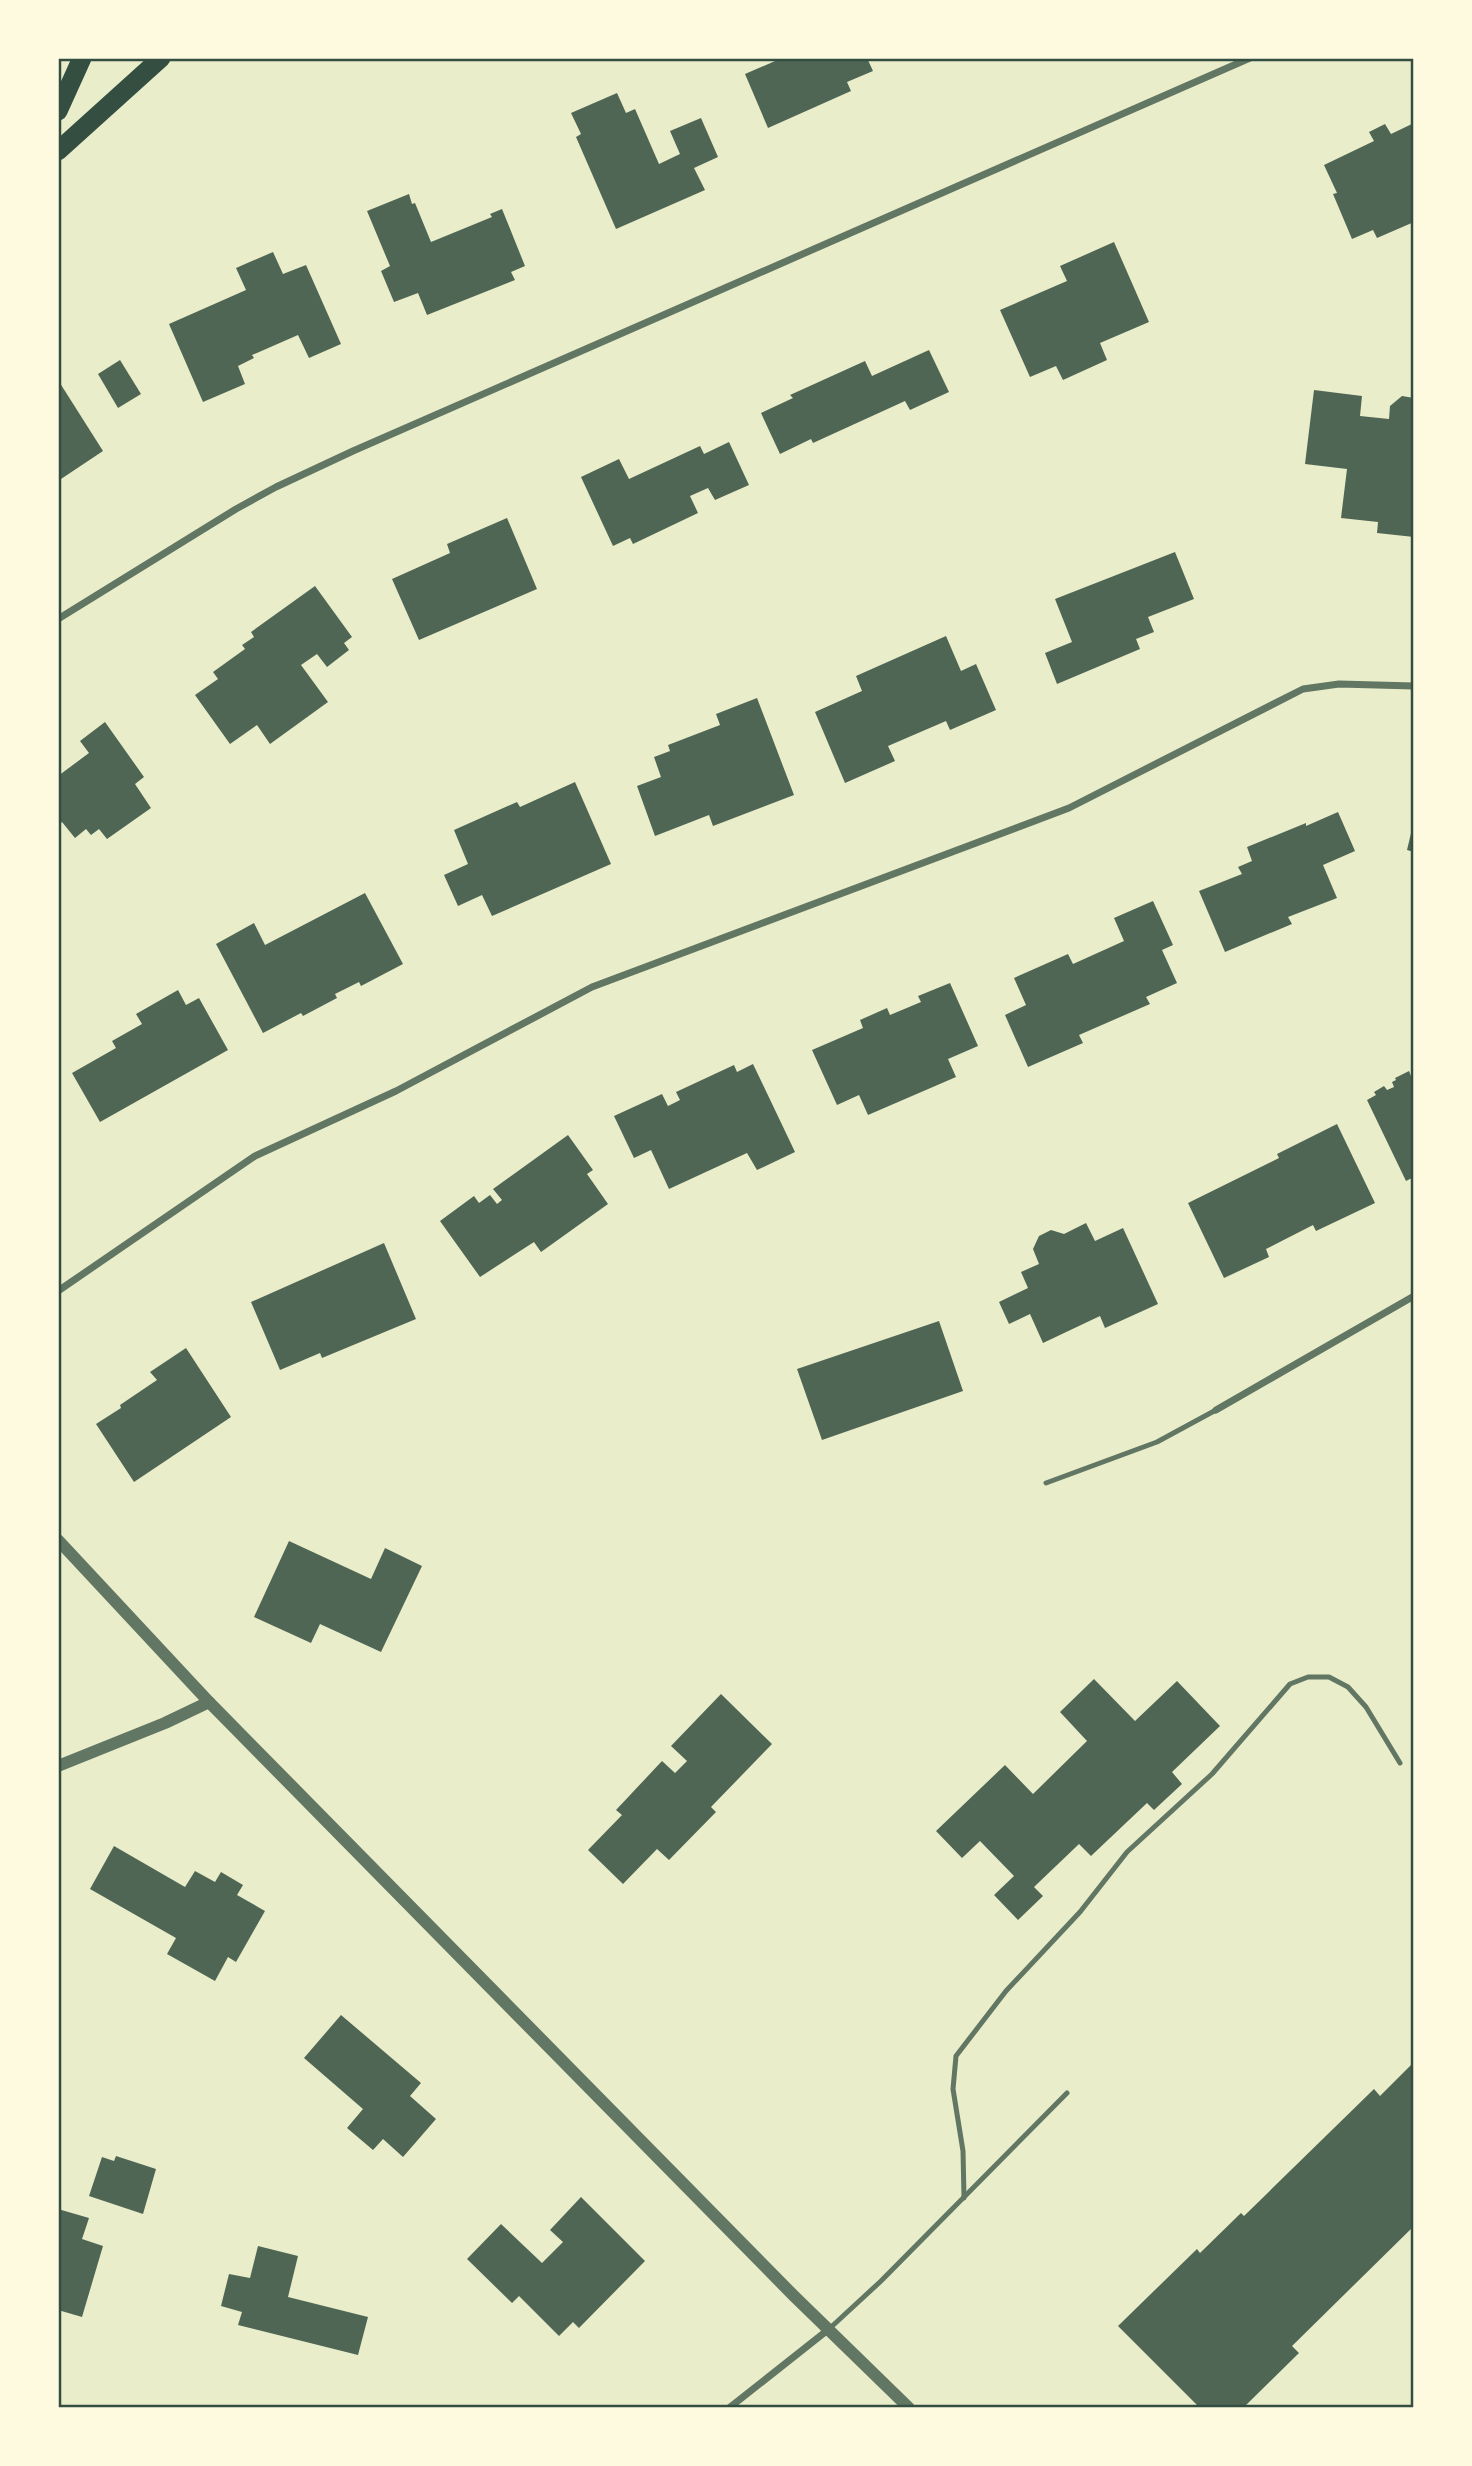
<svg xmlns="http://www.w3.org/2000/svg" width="1472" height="2466" viewBox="0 0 1472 2466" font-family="'Source Sans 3',sans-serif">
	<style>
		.building { fill: #4f6655 }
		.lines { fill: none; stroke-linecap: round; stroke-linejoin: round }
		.service { stroke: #617663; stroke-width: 5 }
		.minor { stroke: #617663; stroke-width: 7 }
		.tertiary { stroke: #617663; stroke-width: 12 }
		.trunk { stroke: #344e41; stroke-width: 19 }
		.neatline { fill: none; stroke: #344e41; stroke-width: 2.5 }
	</style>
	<rect width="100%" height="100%" fill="#e9edc9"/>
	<g class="building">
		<polygon points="782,58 867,58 873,71 847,82 851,91 768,128 745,74"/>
		<polygon points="617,93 626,113 635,109 659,164 680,154 670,131 701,118 718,157 694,168 705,190 616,229 576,137 581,134 571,113"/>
		<polygon points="1414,123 1414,222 1377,238 1373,230 1352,239 1333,194 1337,193 1324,165 1374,141 1369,132 1385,124 1391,134"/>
		<polygon points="409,194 412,204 415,203 431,242 492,217 490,214 502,209 525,266 511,272 515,280 427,315 418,293 394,302 381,271 390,266 367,211"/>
		<polygon points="1114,242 1149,322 1100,343 1107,360 1063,380 1056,366 1030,377 1000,310 1067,281 1060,266"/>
		<polygon points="273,252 283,274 306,265 341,344 309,358 298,335 252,355 254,358 238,366 245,384 203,402 169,324 246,290 236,268"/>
		<polygon points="929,350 949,392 910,410 905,401 813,443 811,439 780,454 761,413 793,398 790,395 865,361 872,376"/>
		<polygon points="120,360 141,394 118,408 98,374"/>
		<polygon points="58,380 103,451 58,481"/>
		<polygon points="1314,390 1362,396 1360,416 1389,419 1390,406 1402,396 1414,398 1414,537 1377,533 1378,522 1341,518 1347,469 1305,464"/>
		<polygon points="729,442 749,485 715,500 708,488 690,496 698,513 633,544 630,538 613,546 581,477 619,459 629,479 700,446 704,454"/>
		<polygon points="507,518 537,589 419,640 392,579 450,553 447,544"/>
		<polygon points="1175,552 1194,599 1148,617 1154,632 1136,639 1140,649 1057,684 1045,653 1072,642 1055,599"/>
		<polygon points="315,586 352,637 344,643 349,650 327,667 317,654 301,665 328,702 270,744 257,725 230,744 195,695 218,679 213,672 245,649 242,645 254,637 251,632"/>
		<polygon points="946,636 961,671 976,664 996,710 950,730 946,721 888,746 895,761 845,783 815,712 862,691 856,676"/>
		<polygon points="757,698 794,795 713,826 709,815 655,836 637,786 661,777 654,757 670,751 668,745 720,725 716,714"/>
		<polygon points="105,722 144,777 135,784 151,808 107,839 99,829 91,835 86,829 75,838 62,822 58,825 58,776 89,753 80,741"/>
		<polygon points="575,782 611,864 492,916 482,895 458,906 444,875 468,864 454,830 517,802 520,807"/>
		<polygon points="1338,812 1355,851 1323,865 1337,898 1288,917 1292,924 1225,952 1199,891 1242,874 1238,867 1252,861 1247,847 1306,823 1306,826"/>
		<polygon points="1413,825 1414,825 1414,852 1407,850"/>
		<polygon points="365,893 403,964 361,986 359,982 335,994 337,998 303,1016 301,1013 263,1033 216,944 254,923 265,945"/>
		<polygon points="1153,901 1173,945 1162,950 1177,983 1146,997 1150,1004 1079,1035 1083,1043 1028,1067 1005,1015 1026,1005 1014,978 1068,954 1073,964 1124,941 1114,918"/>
		<polygon points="950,983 978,1046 948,1059 956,1077 868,1115 859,1095 837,1105 812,1050 863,1028 860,1020 887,1008 890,1015 921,1002 918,996"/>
		<polygon points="178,990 186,1005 199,998 228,1050 100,1122 72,1073 116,1048 112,1041 142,1024 136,1014"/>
		<polygon points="753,1064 795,1152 757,1170 747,1153 669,1189 651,1150 634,1158 614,1116 662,1094 668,1106 680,1100 676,1092 734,1065 737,1072"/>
		<polygon points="1409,1071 1411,1076 1414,1074 1414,1177 1406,1181 1367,1100 1376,1095 1374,1092 1384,1086 1387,1090 1394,1087 1392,1082 1396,1080 1395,1078"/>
		<polygon points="1337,1124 1375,1203 1316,1231 1313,1225 1266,1249 1269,1257 1224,1278 1188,1203 1279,1158 1277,1154"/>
		<polygon points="568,1135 593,1170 587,1174 608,1204 541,1252 534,1242 480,1277 440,1221 474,1196 479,1203 490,1195 497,1204 502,1200 493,1189"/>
		<polygon points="1086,1223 1095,1241 1123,1228 1158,1304 1105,1328 1100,1316 1043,1343 1030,1314 1009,1324 999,1302 1028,1288 1021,1272 1039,1264 1033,1249 1039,1236 1051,1230 1064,1234"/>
		<polygon points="384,1243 416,1319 322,1358 320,1353 280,1370 251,1302"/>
		<polygon points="939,1321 963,1391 822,1440 797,1369"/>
		<polygon points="186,1348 231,1417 134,1482 96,1424 121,1408 120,1405 157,1380 150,1372"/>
		<polygon points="289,1541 371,1579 385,1548 422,1566 381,1652 320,1624 311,1643 254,1617"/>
		<polygon points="1094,1679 1135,1721 1177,1681 1220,1726 1172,1772 1182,1784 1154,1810 1147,1803 1091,1856 1079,1844 1034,1887 1043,1896 1018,1920 994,1895 1014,1876 980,1841 962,1858 936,1831 1005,1765 1033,1794 1087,1741 1060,1712"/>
		<polygon points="721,1694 772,1744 711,1807 716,1812 669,1860 657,1849 623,1884 588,1850 622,1815 616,1810 662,1761 675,1773 687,1761 671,1746"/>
		<polygon points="114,1846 185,1887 195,1871 215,1882 221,1872 243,1885 237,1895 265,1911 236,1962 228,1957 215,1981 167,1954 176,1938 90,1889"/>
		<polygon points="341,2015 421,2083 410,2096 436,2119 403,2157 383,2139 373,2150 347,2128 363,2109 304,2058"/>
		<polygon points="1414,2062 1414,2226 1292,2346 1299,2353 1243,2408 1200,2408 1118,2326 1197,2249 1200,2253 1241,2213 1244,2216 1374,2089 1380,2096"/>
		<polygon points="116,2156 156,2169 143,2214 89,2196 102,2157 114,2161"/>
		<polygon points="581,2197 645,2261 579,2328 573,2322 559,2336 519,2296 512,2303 467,2259 501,2224 542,2263 563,2242 550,2230"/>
		<polygon points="58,2209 89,2218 82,2239 103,2246 82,2317 58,2310"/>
		<polygon points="258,2246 298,2256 288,2297 368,2317 358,2355 238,2325 242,2312 221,2306 229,2274 250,2278"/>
	</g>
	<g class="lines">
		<g class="service">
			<polyline points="1046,1483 1157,1442 1216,1410"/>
			<polyline points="964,2198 963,2151 953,2089 956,2056 1006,1991 1080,1912 1127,1852 1212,1774 1290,1684 1308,1677 1329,1677 1348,1687 1366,1707 1400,1763"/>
			<polyline points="829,2329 881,2281 1067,2093"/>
		</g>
		<g class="minor">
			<polyline points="58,619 236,509 276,487 353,451 1250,58"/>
			<polyline points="58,1291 255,1156 396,1091 592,987 1069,808 1303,689 1339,684 1414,686"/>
			<polyline points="1216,1410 1414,1296"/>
			<polyline points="729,2408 829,2329"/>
		</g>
		<g class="tertiary">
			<polyline points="58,1540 209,1702 793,2295 909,2408"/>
			<polyline points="58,1766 165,1723 209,1702"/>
		</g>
		<g class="trunk">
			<polyline points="58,111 82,58"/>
			<polyline points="58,151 161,58"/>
		</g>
	</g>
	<rect width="1472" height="2466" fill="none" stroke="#fefae0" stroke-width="119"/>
	<rect x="60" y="60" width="1352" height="2346" class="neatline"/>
</svg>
